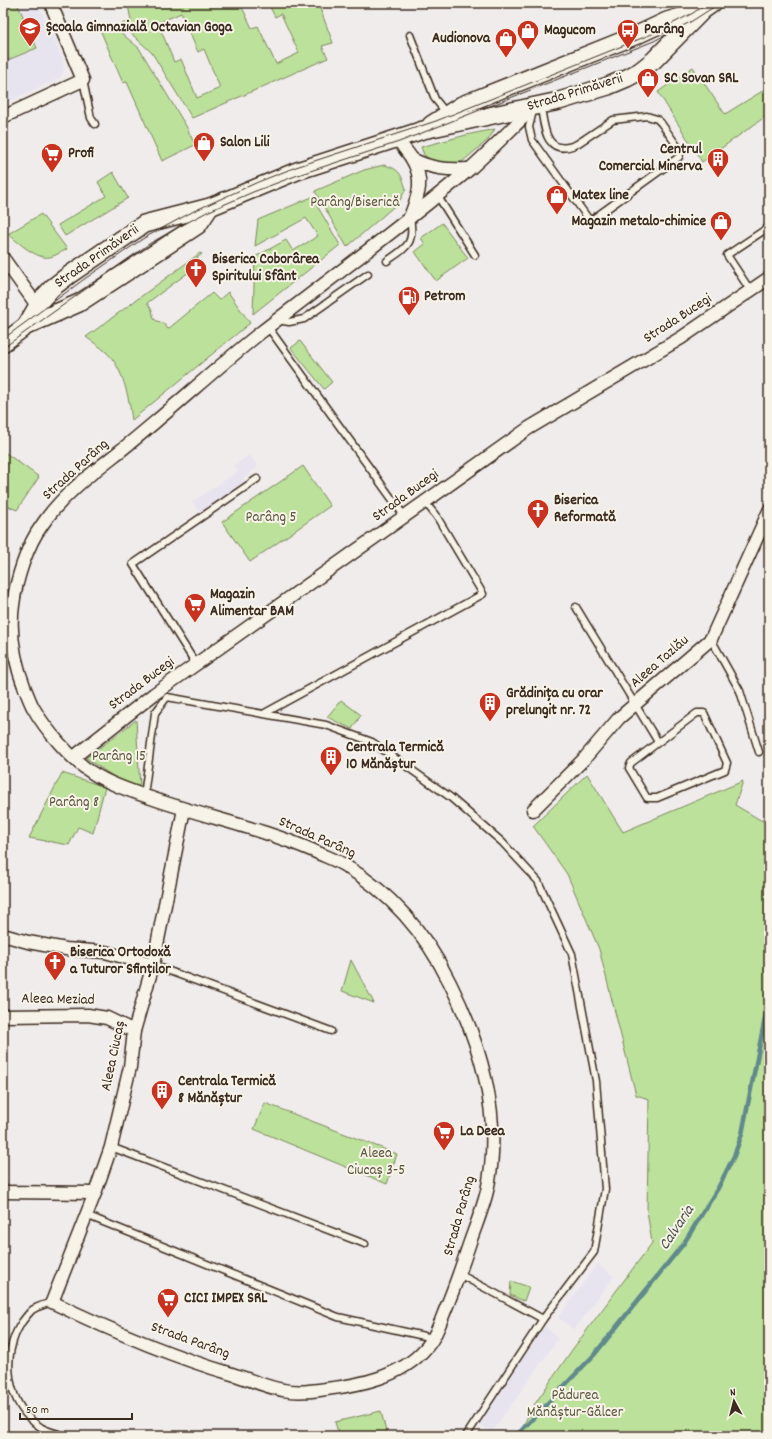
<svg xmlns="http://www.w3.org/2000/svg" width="772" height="1439" viewBox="0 0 772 1439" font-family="Dekko,sans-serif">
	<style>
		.built { fill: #e7e4f0 }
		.green { fill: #bce19b; stroke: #7c865c; fill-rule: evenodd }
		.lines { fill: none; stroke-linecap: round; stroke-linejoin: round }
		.stream { stroke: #60898b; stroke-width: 4.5 }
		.lane-casing { stroke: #3b2a1e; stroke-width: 9 }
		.street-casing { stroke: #3b2a1e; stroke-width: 15 }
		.secondary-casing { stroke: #3b2a1e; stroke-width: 20 }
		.lane { stroke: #f7f3e8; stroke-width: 6 }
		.street { stroke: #f7f3e8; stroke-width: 12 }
		.secondary { stroke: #f7f3e8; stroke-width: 17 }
		.tram { stroke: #3b2a1e; stroke-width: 1 }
		.labels { text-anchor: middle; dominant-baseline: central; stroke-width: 4; stroke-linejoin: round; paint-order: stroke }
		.poi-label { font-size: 15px; font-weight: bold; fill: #3b2a1e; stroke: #f7f3e8; text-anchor: start }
		.street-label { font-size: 15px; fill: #3b2a1e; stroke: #f7f3e8 }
		.park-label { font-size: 15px; fill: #5b583d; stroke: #f7f3e8 }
		.water-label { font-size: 16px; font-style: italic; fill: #4a524c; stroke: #f7f3e8 }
	</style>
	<rect width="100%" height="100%" fill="#f0ecec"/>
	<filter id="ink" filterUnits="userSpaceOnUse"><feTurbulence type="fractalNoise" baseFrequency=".025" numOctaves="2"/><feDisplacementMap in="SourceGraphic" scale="8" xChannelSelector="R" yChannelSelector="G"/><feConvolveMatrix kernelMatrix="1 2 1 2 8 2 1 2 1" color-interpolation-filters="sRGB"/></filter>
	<g filter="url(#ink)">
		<g class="built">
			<polygon points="3,3 38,3 62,57 64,70 60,78 3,104"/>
			<polygon points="250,455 258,467 243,478 246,482 201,513 192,502 238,471 234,465"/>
			<polygon points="597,1264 614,1276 574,1330 558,1318"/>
			<polygon points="545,1326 558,1339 492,1432 477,1423"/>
		</g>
		<g class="green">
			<polygon points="3,3 17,3 37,48 3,62"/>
			<path d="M131,3H240L252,28L258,26L276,64L299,53L281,14L275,17L268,3H318L333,43L322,46L328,58L192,118L152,53L121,24L131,21L128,5ZM181,13L198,52L204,49L220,88L197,98L181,59L174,62L158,23Z"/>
			<polygon points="114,27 139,48 186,126 195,145 162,161 127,82 123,83 101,32"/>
			<polygon points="693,67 725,114 769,87 769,114 702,162 658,92"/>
			<polygon points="495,129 488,140 463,161 452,165 432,161 424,155 421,147 466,135"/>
			<path d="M384,165C400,169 401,174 406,189L399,202L347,247L315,191L364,170Z"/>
			<polygon points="113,172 128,198 65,236 58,225 106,196 98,182"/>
			<polygon points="312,197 340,245 253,314 255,257 286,240 293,251 318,236 306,218 255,246 258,220"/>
			<path d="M41,214L67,249C61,252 55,256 50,257C37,260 18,242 8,234Z"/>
			<polygon points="442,223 468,258 436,281 415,252 425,244 421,238"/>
			<path d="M200,253L202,254L189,264L193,269L147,303L152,310L154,319L157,321L163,323L168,329L212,293L219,300L228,292L250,323L132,420C129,398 123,367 106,352C100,346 92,342 86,337Z"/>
			<polygon points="300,341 332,382 324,389 291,348"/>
			<polygon points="3,451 39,477 17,510 3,504"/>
			<polygon points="303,466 330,506 250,562 222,522"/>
			<polygon points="341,700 361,715 352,729 327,717"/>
			<polygon points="136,720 140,787 114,777 86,758"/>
			<polygon points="62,773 105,787 93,833 78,827 69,845 29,838"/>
			<polygon points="587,774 623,832 743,781 735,805 769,825 769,1436 519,1436 530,1411 572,1350 652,1243 647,1211 649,1099 636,1095 599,949 567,874 533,826"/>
			<polygon points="351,960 374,1003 342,991"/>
			<polygon points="265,1103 397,1154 387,1184 254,1129"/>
			<polygon points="511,1281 529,1287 524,1301 510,1295"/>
			<polygon points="381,1411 387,1436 339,1436 335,1422"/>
		</g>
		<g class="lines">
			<polyline class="stream" points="516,1436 594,1355 684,1243 718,1188 734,1156 742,1134 766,1013 769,988"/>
			<g class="lane-casing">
				<g id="lane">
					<polyline points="410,35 435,99 447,114"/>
					<polyline points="83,80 91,118 95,124"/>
					<path d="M533,111L529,127L532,140L590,221L679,157L680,154L678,147L661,123L657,119L647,116L613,120L577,144C546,158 544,128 541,106"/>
					<polyline points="437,195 475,255"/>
					<path d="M387,261C407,247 415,244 410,218"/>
					<polyline points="750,290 727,255 769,227"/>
					<polyline points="278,320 289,322 304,319 368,274"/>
					<polyline points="268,327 405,517"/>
					<polyline points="576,607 658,742"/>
					<polyline points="711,639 740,691 759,752"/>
					<polyline points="196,664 133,564 257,479"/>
					<polyline points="265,713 483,594 437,517 425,502"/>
					<polygon points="697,713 704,713 727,763 725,770 657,798 647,798 629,768 631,763"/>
					<polyline points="144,796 155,713 167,697 326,725 372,742 450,797 502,842 538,881 572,954 596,1081 605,1189 594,1252 543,1319 466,1436"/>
					<polyline points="153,965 331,1031"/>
					<polyline points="111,1147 365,1244"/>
					<polyline points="86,1215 338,1317 433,1338"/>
					<polyline points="459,1274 543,1319"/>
					<path d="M52,1302C46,1304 38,1306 32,1310C29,1313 25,1318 22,1322C0,1355 6,1406 42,1428C49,1432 59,1434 66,1436"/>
				</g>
			</g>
			<g class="street-casing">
				<g id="street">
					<polyline points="3,117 83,80 53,9 52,3"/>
					<path d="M398,138C401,146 408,152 412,159C425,181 418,196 410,217"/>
					<path d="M412,159C432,169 447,170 468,169"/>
					<polyline points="3,258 41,311"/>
					<polyline points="74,757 154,694 529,428 681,338 769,278"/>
					<path d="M184,809L153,965L134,1031L130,1067L111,1147L95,1193L52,1302C110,1330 170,1356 232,1374C249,1379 266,1387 283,1390C298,1393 312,1391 326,1389C360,1385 400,1377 424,1350C434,1340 439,1326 444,1313C454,1289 462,1266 470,1242C476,1225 483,1208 487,1191C503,1119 482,1047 450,983C426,934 391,893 344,865C334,859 324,856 314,851C261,828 205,817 151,798C131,791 109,784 91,772C72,760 45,729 34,709C31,705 27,693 25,689C15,663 9,633 13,605C16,580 27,545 42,525C62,495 92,473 120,451C134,440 148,428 161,417C194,389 226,360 260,333C331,278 404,225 472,167C493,148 513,127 534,107"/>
					<polyline points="533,810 584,759 619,718 711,639 769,511"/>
					<polyline points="3,935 28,942 66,949 105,952 153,965"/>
					<polyline points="3,1016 88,1015 107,1018 134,1031"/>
					<polyline points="3,1192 95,1193"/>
				</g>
			</g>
			<g class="secondary-casing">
				<g id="secondary">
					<polyline points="431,125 462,105 637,35 667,21 701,11"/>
					<polyline points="26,326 41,300 52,288 69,275 144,224 210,207 297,171 423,130 559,101 608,86 627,78 640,71 654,60 703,10 713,3"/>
					<polyline points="3,343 26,326 79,303 198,225 210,207"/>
				</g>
			</g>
			<use href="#lane" class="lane"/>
			<use href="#street" class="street"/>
			<use href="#secondary" class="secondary"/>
			<g class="tram">
				<polyline points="3,339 83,280 144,238 194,211 258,182 296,167 436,121 652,34 693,13 707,3"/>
				<polyline points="3,348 149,244 177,228 207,212 253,192 298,175 399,142 437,127 654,41 692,21 720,3"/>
			</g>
		</g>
	</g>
	<defs>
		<g id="school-pin" transform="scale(1.15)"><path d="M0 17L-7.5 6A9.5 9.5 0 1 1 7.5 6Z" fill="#c8321e" stroke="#f7f3e8"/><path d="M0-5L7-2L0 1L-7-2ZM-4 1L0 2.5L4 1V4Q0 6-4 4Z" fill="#fff"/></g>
		<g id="bus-pin" transform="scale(1.15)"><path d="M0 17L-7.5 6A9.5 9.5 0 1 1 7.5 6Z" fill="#c8321e" stroke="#f7f3e8"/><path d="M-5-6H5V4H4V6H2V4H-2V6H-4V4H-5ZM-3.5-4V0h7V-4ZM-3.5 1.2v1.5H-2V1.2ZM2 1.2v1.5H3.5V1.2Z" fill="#fff"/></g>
		<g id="shop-pin" transform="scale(1.15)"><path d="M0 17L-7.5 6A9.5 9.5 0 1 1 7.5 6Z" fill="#c8321e" stroke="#f7f3e8"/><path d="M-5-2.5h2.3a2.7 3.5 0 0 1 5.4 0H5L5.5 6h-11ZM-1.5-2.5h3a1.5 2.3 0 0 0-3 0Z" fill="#fff"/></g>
		<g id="supermarket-pin" transform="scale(1.15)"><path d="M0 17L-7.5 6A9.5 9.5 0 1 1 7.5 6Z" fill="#c8321e" stroke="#f7f3e8"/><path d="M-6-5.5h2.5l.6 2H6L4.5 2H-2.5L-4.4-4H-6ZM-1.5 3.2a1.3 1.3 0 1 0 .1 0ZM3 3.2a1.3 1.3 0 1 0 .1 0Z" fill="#fff"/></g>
		<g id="building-pin" transform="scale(1.15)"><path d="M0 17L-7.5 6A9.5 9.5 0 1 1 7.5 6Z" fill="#c8321e" stroke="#f7f3e8"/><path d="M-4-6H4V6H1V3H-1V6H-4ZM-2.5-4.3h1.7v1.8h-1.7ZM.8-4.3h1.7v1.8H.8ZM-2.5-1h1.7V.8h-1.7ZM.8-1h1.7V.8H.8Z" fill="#fff"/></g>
		<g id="church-pin" transform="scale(1.15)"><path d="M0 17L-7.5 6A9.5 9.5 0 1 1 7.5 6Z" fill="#c8321e" stroke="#f7f3e8"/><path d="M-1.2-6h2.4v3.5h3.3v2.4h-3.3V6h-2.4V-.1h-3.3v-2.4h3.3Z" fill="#fff"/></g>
		<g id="fuel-pin" transform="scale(1.15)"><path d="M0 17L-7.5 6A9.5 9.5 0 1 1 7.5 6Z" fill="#c8321e" stroke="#f7f3e8"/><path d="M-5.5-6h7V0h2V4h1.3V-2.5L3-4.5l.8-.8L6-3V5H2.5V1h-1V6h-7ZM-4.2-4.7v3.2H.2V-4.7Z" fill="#fff"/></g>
	</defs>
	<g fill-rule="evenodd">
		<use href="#school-pin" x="30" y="28"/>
		<use href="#bus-pin" x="628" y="30"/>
		<use href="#shop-pin" x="528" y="31"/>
		<use href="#shop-pin" x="506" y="39"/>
		<use href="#shop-pin" x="648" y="79"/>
		<use href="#shop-pin" x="204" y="143"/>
		<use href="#supermarket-pin" x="52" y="154"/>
		<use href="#building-pin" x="718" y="159"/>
		<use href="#shop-pin" x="557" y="196"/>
		<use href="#shop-pin" x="721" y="222"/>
		<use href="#church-pin" x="196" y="269"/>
		<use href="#fuel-pin" x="409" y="297"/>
		<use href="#church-pin" x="538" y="510"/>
		<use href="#supermarket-pin" x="195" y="604"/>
		<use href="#building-pin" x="490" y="703"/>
		<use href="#building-pin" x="331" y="757"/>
		<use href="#church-pin" x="55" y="962"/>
		<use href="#building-pin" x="162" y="1091"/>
		<use href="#supermarket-pin" x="444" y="1132"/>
		<use href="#supermarket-pin" x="168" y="1299"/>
	</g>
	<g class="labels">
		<g class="poi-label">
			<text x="46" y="28">Școala Gimnazială Octavian Goga</text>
			<text x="644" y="30">Parâng</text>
			<text x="544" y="31">Magucom</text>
			<text x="490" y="39" text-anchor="end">Audionova</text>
			<text x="664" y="79">SC Sovan SRL</text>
			<text x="220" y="143">Salon Lili</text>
			<text x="702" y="150" text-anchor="end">Centrul<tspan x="702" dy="17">Comercial Minerva</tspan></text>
			<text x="68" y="154">Profi</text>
			<text x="572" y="196">Matex line</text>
			<text x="706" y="222" text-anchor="end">Magazin metalo-chimice</text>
			<text x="212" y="260">Biserica Coborârea<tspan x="212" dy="17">Spiritului Sfânt</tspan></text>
			<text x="424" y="297">Petrom</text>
			<text x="554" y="501">Biserica<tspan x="554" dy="17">Reformată</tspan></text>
			<text x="210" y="595">Magazin<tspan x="210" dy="17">Alimentar BAM</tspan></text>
			<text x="506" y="694">Grădinița cu orar<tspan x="506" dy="17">prelungit nr. 72</tspan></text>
			<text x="346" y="748">Centrala Termică<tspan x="346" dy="17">10 Mănăștur</tspan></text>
			<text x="70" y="953">Biserica Ortodoxă<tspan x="70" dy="17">a Tuturor Sfinților</tspan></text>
			<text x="178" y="1082">Centrala Termică<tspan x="178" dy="17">8 Mănăștur</tspan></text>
			<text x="460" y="1132">La Deea</text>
			<text x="184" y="1299">CICI IMPEX SRL</text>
		</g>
		<g class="street-label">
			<text transform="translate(575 93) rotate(-17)">Strada Primăverii</text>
			<text transform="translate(97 257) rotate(-35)">Strada Primăverii</text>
			<text transform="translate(678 319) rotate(-33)">Strada Bucegi</text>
			<text transform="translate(76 470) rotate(-42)">Strada Parâng</text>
			<text transform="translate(406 496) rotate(-36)">Strada Bucegi</text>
			<text transform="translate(660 662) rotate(-41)">Aleea Tazlău</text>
			<text transform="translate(142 684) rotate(-37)">Strada Bucegi</text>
			<text transform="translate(317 838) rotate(24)">Strada Parâng</text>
			<text transform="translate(58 1000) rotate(1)">Aleea Meziad</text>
			<text transform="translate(114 1056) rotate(-78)">Aleea Ciucaș</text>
			<text transform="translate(460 1216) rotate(-74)">Strada Parâng</text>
			<text transform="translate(190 1341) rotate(20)">Strada Parâng</text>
		</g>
		<g class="park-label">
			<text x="355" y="203">Parâng/Biserică</text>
			<text x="271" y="518">Parâng 5</text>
			<text x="119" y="757">Parâng 15</text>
			<text x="74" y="803">Parâng 8</text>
			<text x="376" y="1154">Aleea<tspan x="376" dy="17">Ciucaș 3-5</tspan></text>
			<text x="575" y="1396">Pădurea<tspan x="575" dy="17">Mănăștur-Gălcer</tspan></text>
		</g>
		<g class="water-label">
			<text transform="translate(677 1228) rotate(-56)">Calvaria</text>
		</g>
	</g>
	<rect width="772" height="1439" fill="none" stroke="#f7f3e8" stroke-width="16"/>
	<rect x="8" y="8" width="756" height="1423" fill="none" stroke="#3b2a1e" stroke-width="1.5" filter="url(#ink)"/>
	<g transform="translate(734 1401) rotate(353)" stroke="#f7f3e8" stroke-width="3" paint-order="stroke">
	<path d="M0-3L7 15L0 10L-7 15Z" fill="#3b2a1e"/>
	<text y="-6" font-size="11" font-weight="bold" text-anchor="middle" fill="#3b2a1e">N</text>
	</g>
	<path d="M20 1413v6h112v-6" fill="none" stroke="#3b2a1e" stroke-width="2"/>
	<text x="26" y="1413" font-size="12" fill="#3b2a1e" stroke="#f7f3e8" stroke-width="3" paint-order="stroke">50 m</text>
</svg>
